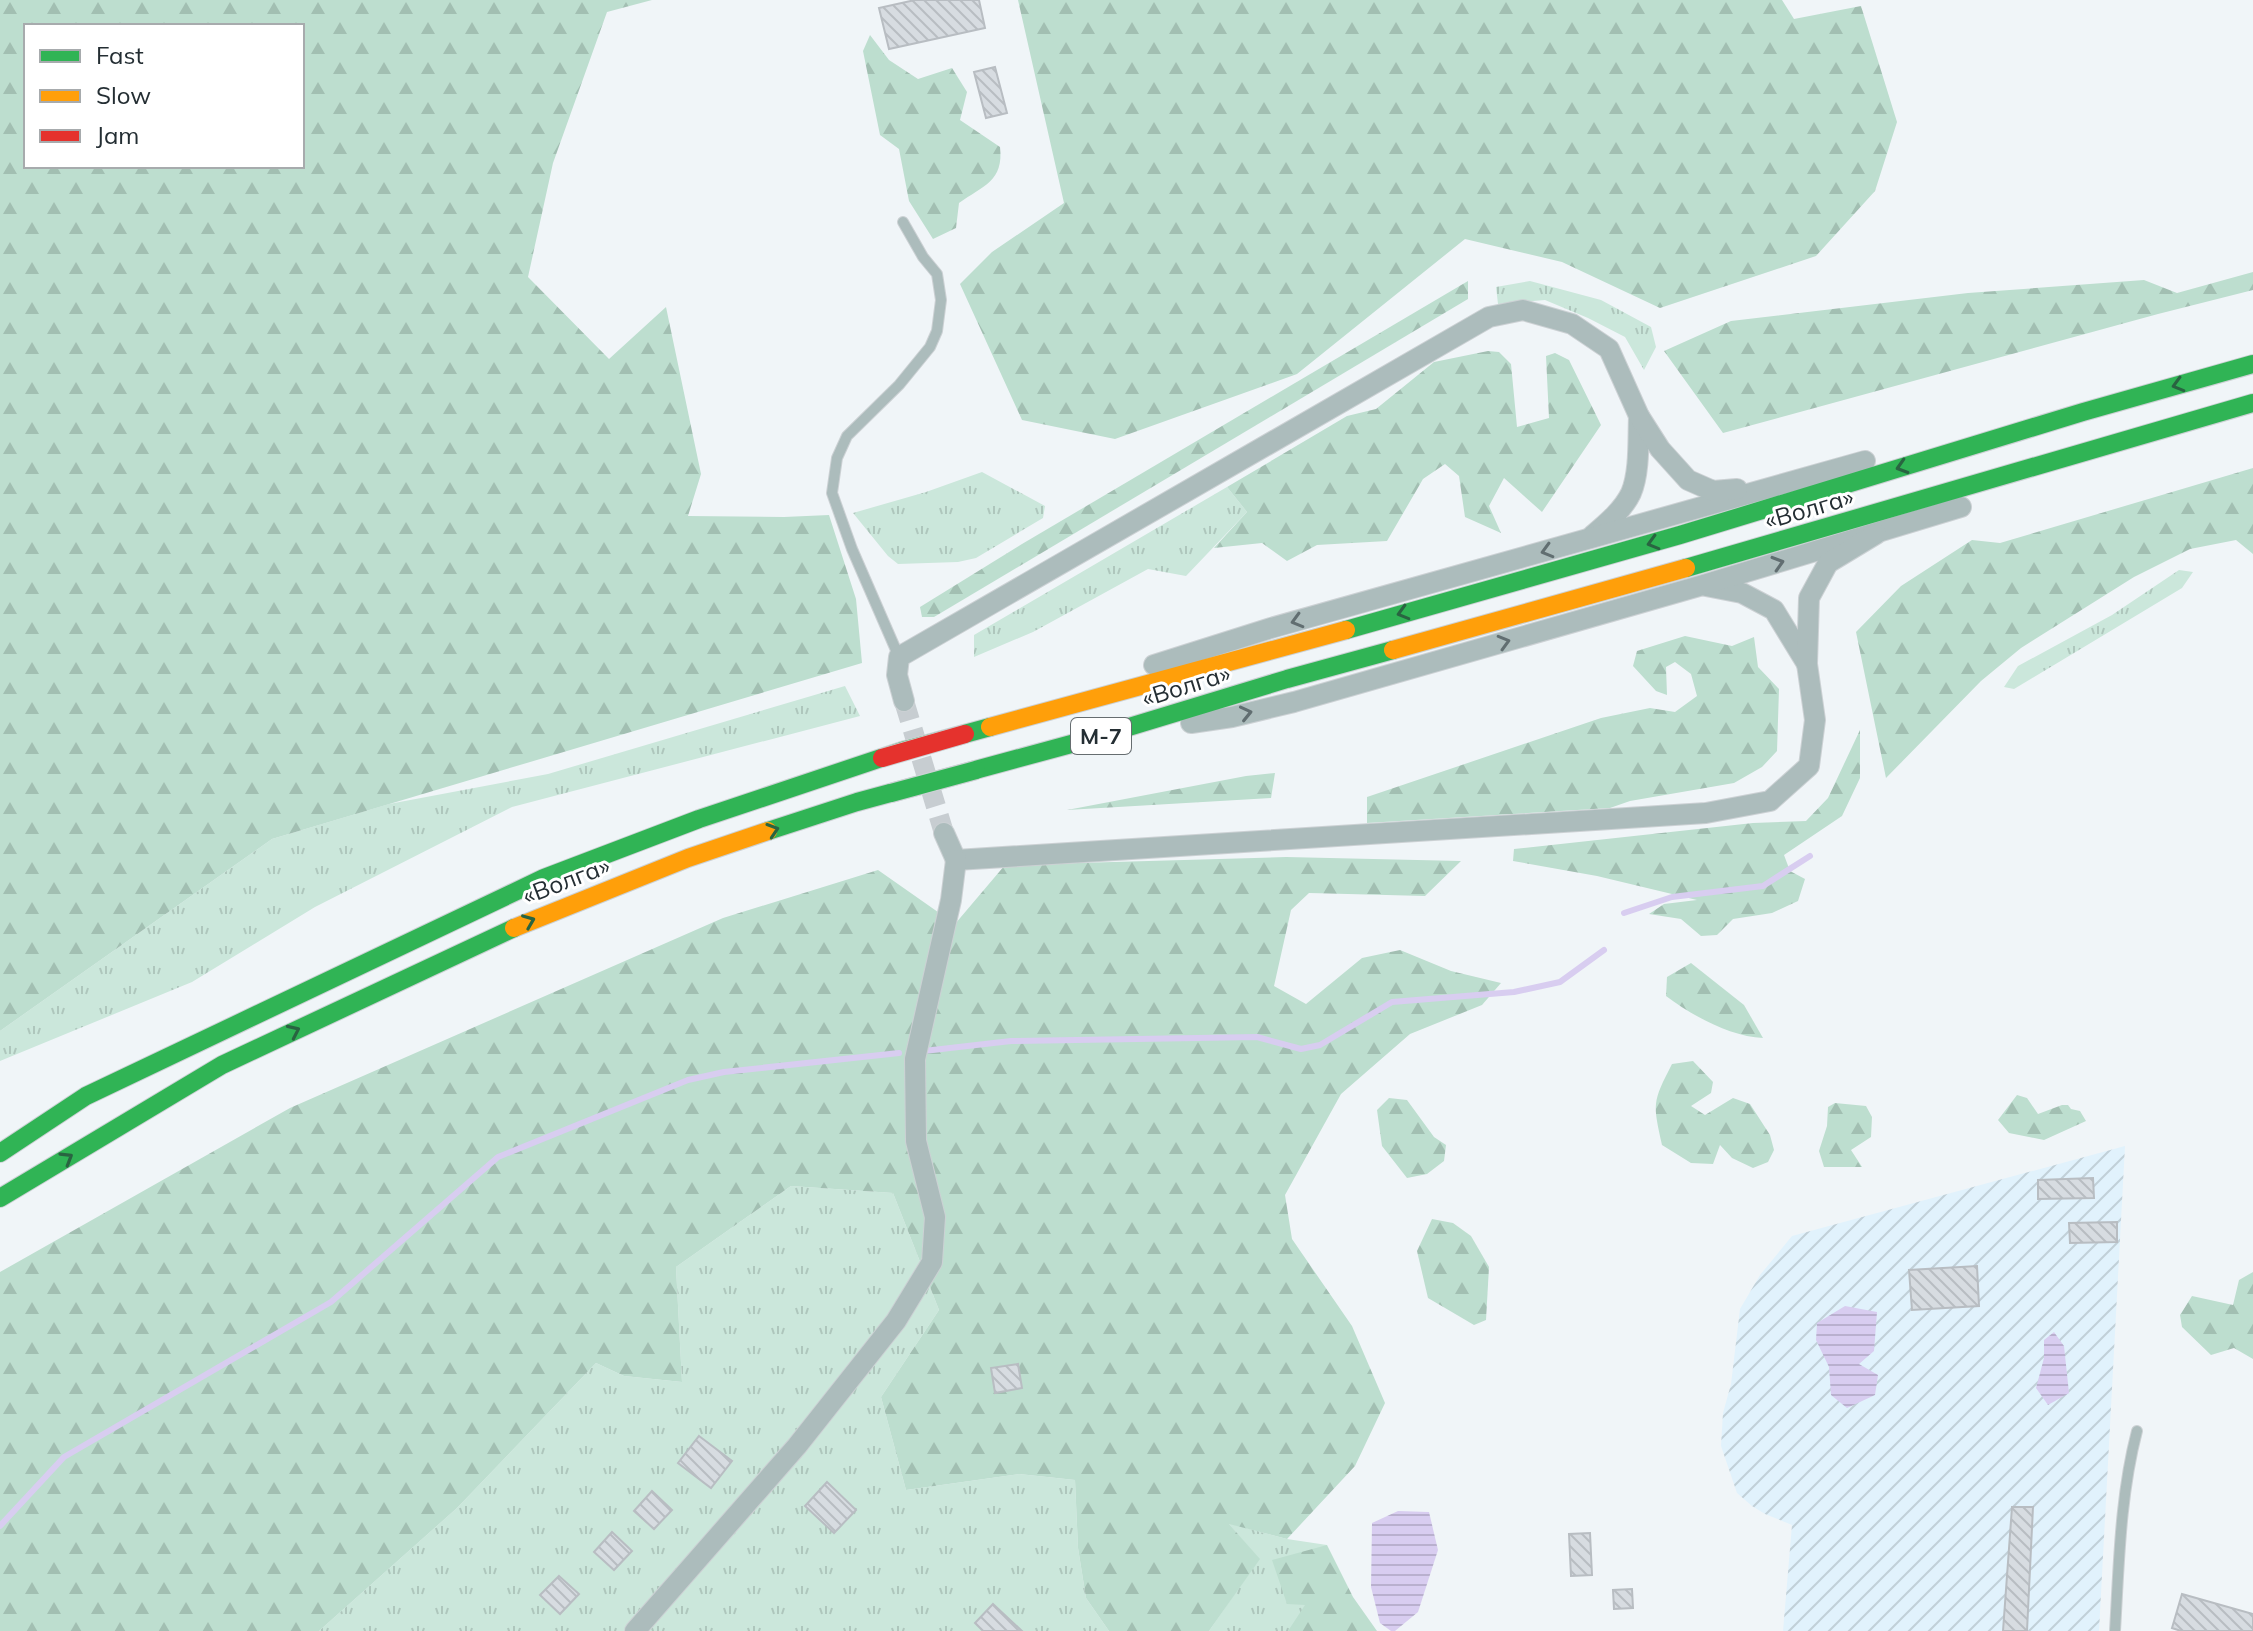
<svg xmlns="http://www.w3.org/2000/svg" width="2253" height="1631" viewBox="0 0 2253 1631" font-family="Mulish,sans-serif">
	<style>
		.industrial { fill: url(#industrial-furrows) }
		.grass { fill: url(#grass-tufts) }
		.forest { fill: url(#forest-firs); fill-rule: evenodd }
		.water { fill: url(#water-rules) }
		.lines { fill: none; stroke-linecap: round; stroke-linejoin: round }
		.stream { stroke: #d8cdf0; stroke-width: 6 }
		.building { fill: url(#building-back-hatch); stroke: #b8bdc2; stroke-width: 2 }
		.street-tunnel { stroke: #c7cdd1; stroke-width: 20; stroke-dasharray: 20 10; stroke-linecap: butt }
		.lane-casing { stroke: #ccd1d4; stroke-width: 12 }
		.street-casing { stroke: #ccd1d4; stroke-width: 22 }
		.fast-casing { stroke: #ccd1d4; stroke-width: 20 }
		.slow-casing { stroke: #ccd1d4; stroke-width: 20 }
		.lane { stroke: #acbcbc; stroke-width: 10 }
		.street { stroke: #acbcbc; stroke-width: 20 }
		.fast { stroke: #30b455; stroke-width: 18 }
		.slow { stroke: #ff9f0a; stroke-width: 18 }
		.fast-bridge-casing { stroke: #ccd1d4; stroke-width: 20; stroke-linecap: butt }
		.jam-bridge-casing { stroke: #ccd1d4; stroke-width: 20; stroke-linecap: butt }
		.fast-bridge { stroke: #30b455; stroke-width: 18 }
		.jam-bridge { stroke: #e5322d; stroke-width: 18 }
		.oneway { stroke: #296441 }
		.oneway2 { stroke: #616e71 }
		.labels { text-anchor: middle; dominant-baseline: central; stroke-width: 6; stroke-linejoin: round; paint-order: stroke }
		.shield { fill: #fff; stroke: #666d70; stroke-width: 2 }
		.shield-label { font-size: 22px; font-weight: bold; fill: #242e33 }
		.street-label { font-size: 24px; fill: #242e33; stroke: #fff }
	</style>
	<defs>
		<pattern id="industrial-furrows" width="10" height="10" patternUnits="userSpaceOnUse" patternTransform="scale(2)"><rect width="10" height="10" fill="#e1f2fc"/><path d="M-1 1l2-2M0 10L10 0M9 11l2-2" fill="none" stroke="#c1d0d8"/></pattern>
		<pattern id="grass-tufts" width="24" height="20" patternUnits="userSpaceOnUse" patternTransform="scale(2)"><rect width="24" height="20" fill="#cbe7db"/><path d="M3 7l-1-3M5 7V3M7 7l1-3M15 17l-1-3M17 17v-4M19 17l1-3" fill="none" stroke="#aec6bc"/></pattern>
		<pattern id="forest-firs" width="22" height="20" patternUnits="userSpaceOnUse" patternTransform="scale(2)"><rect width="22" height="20" fill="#bddecf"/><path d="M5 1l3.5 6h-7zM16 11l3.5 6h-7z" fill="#a2bfb2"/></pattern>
		<pattern id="water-rules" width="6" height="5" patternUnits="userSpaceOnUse" patternTransform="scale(2)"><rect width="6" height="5" fill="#d8cdf0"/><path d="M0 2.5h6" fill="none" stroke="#b9b0ce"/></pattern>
		<pattern id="building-back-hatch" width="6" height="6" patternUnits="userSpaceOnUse" patternTransform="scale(2)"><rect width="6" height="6" fill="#d7dce1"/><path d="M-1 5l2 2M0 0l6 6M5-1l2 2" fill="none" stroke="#b8bdc2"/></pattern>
	</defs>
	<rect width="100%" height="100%" fill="#f0f5f8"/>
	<polygon class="industrial" points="2125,1146 2099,1631 1783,1631 1792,1525 1765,1514 1752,1506 1737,1493 1721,1446 1723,1413 1731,1384 1740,1309 1760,1275 1792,1236"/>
	<g class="grass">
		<polygon points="1530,281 1601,300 1651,327 1656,347 1644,370 1625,337 1588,318 1545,300 1498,304 1496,287"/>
		<polygon points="982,472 1045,506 1043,518 976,558 958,562 898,564 888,556 853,513 926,492"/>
		<polygon points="1227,487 1247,512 1186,576 1148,569 1033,632 974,657 974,635"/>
		<polygon points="2179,570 2193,572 2182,588 2014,689 2004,687 2018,666 2112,615"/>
		<polygon points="845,686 860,716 512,807 315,907 192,982 0,1061 0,1031 272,839 389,804 548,774"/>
		<polygon points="791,1186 893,1193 939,1310 881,1397 906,1490 1019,1474 1075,1480 1078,1548 1086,1598 1109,1631 319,1631 457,1508 596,1363 624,1376 682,1382 676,1267"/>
		<polygon points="1228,1523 1287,1539 1327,1545 1326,1631 1209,1631 1259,1559"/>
	</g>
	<g class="forest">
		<path d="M0,0H652L607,12L553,163L528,277L609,359L666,307L701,474L688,516L784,517L829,515L856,599L862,663L272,839L0,1031ZM302,26V166H26V26Z"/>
		<polygon points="1018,0 1782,0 1794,19 1861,6 1897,122 1875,191 1816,256 1660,308 1562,262 1465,239 1297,374 1115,439 1022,420 960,284 992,252 1064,203"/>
		<path d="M870,35L889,60L918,79L952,68L967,92L960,120L1000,147C1004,181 983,186 959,203L956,228L933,239L909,201L899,149L880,135L863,51Z"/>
		<polygon points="2253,272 2253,290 2158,314 1723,433 1664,351 1731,321 1968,293 2144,280 2177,293"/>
		<polygon points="1468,281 1468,299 934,617 922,617 920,607 1022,544"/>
		<polygon points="1488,351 1499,352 1511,364 1517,427 1549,418 1546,356 1555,353 1569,360 1601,425 1542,512 1504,478 1489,506 1501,533 1465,517 1459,476 1445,464 1423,479 1387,541 1317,545 1287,561 1262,543 1214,548 1247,512 1227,487 1347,416 1376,409 1434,362"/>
		<polygon points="2253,468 2253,554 2236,540 2190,549 2134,577 2021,648 1981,681 1886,778 1856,632 1901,586 1972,540 2000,543"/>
		<polygon points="1685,636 1732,646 1754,637 1758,667 1779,689 1777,751 1762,767 1734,783 1630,801 1610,808 1367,823 1367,797 1601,718 1650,708 1675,712 1697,696 1691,674 1675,662 1666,667 1667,695 1656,691 1633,666 1637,651"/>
		<polygon points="1860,730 1860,778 1842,816 1784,855 1790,871 1805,879 1798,901 1772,913 1733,919 1717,935 1701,936 1681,919 1649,914 1664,904 1697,900 1597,876 1513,861 1514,849 1753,823 1806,821 1828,798"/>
		<polygon points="1275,773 1271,798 1067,810 1246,776"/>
		<polygon points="1286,857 1461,861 1425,896 1309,893 1291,910 1274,986 1306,1004 1362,958 1400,950 1451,971 1501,983 1482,1005 1410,1034 1341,1094 1285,1195 1292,1239 1352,1326 1385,1403 1355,1466 1287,1539 1229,1524 1260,1559 1209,1631 1109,1631 1086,1598 1078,1548 1075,1480 1019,1474 906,1490 881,1397 939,1310 893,1193 791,1186 676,1267 682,1382 624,1376 596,1363 457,1508 319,1631 0,1631 0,1272 290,1108 723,918 878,870 955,924 1005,865"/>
		<path d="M1691,963L1744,1005L1763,1038C1731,1037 1691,1015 1666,996L1667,977Z"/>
		<path d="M1693,1061L1713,1082L1711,1093L1691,1106L1705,1115L1733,1098L1750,1104L1770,1135L1774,1150L1768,1162L1753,1168L1732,1158L1720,1145L1713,1164L1691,1163L1662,1145C1653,1103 1652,1103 1672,1064Z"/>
		<polygon points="2017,1095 2027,1098 2038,1114 2062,1105 2068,1105 2071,1109 2080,1111 2086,1121 2044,1140 2009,1133 1998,1120"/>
		<polygon points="1389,1098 1407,1100 1434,1137 1446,1145 1444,1161 1427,1174 1407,1178 1382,1146 1377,1110"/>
		<polygon points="1835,1103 1866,1106 1872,1117 1871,1137 1851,1150 1862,1167 1824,1167 1819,1151 1827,1126 1828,1107"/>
		<polygon points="1432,1219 1453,1223 1471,1236 1489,1267 1486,1320 1474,1325 1428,1298 1417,1251"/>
		<polygon points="2253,1272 2253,1359 2234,1348 2211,1355 2182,1327 2180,1315 2192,1296 2233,1305 2239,1280"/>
		<polygon points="1327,1545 1353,1597 1377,1631 1288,1631 1305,1605 1287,1604 1272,1560"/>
	</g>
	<g class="water">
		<polygon points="1845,1306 1877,1312 1874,1351 1859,1364 1878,1375 1875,1395 1847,1408 1831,1395 1829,1367 1816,1340 1817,1323"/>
		<polygon points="2054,1332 2064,1346 2069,1393 2048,1405 2036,1388 2044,1358 2044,1340"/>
		<polygon points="1398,1511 1429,1512 1438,1550 1418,1612 1395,1631 1391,1631 1380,1623 1371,1587 1372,1523"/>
	</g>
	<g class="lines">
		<g class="stream">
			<polyline points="1624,913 1672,897 1763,886 1810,856"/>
			<polyline points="924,1051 1011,1041 1257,1037 1301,1049 1320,1045 1392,1002 1514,992 1560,982 1604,950"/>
			<polyline points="0,1526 64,1457 331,1302 498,1157 688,1080 724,1072 899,1053"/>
		</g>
	</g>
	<g class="building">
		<polygon points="915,0 979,0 985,28 889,49 879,8"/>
		<polygon points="995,67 1007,113 986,118 974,72"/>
		<polygon points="2093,1178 2094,1198 2038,1199 2038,1180"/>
		<polygon points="2117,1222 2117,1242 2070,1243 2069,1223"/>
		<polygon points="1977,1266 1979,1306 1912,1310 1909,1270"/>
		<polygon points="1018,1364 1022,1388 995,1393 991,1368"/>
		<polygon points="699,1436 732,1461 711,1488 678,1463"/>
		<polygon points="827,1482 856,1510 834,1533 805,1506"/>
		<polygon points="652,1491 672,1510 654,1529 634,1511"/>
		<polygon points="2012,1507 2033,1507 2027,1631 2003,1631"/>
		<polygon points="612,1532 632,1551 614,1570 594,1552"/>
		<polygon points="1590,1533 1592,1575 1571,1576 1569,1534"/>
		<polygon points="559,1576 579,1594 560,1614 540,1595"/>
		<polygon points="1632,1589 1633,1608 1614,1609 1613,1590"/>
		<polygon points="2182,1594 2253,1614 2253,1631 2181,1631 2172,1628"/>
		<polygon points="993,1604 1022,1631 983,1631 975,1623"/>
	</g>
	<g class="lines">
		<polyline class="street-tunnel" points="904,701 944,833"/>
		<g class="lane-casing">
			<g id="lane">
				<polyline points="899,657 852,549 832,493 837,458 847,436 899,385 930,347 937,331 941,300 937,274 923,257 903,222"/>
				<path d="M2115,1631C2119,1564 2120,1496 2137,1431"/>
			</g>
		</g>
		<g class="street-casing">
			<g id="street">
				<path d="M1592,536C1606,524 1623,510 1631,493C1640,472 1638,439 1639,416"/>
				<polyline points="1706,586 1742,593 1774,610 1807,664"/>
				<polyline points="1154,665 1271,628 1865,461"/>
				<polyline points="904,701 897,675 899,657 1489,317 1523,310 1572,324 1609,349 1639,416 1660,449 1688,480 1713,491 1737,489"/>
				<polyline points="1191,723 1232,717 1294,702 1703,585 1961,507"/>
				<polyline points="944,833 956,860 1706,813 1770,801 1809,766 1815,720 1807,664 1809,598 1828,563 1876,534"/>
				<polyline points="635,1631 797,1446 896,1321 932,1262 935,1217 916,1141 915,1059 951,900 956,860"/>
			</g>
		</g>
		<g class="fast-casing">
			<g id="fast">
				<polyline points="1686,568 2253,403"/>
				<polyline points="1346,630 1680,535 2083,412 2253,364"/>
				<polyline points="768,831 857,802 1086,740 1287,679 1393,650"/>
				<polyline points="0,1153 86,1096 544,878 699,819 902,751 990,727"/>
				<polyline points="0,1198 222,1065 514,928"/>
			</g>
		</g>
		<g class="slow-casing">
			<g id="slow">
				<polyline points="1393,650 1686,568"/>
				<polyline points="990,727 1346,630"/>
				<polyline points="514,928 688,858 768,831"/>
			</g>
		</g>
		<use href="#lane" class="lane"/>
		<use href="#street" class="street"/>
		<use href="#fast" class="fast"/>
		<use href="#slow" class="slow"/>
		<g class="fast-bridge-casing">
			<polyline id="fast-bridge" points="891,793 976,770"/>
		</g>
		<g class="jam-bridge-casing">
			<polyline id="jam-bridge" points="882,758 965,734"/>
		</g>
		<use href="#fast-bridge" class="fast-bridge"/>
		<use href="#jam-bridge" class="jam-bridge"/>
	</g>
	<defs><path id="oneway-chevron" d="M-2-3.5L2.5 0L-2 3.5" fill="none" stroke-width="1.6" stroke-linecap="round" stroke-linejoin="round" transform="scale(2)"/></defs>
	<g class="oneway">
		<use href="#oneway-chevron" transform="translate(2178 385) rotate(164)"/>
		<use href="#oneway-chevron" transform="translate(1902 467) rotate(163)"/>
		<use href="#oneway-chevron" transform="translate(1653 543) rotate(164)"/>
		<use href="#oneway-chevron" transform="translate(1403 613) rotate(164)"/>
		<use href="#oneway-chevron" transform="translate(773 830) rotate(-18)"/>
		<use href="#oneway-chevron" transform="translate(529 921) rotate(-22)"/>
		<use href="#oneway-chevron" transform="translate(294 1031) rotate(-25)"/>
		<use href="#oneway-chevron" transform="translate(67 1158) rotate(-31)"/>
	</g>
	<g class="oneway2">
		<use href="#oneway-chevron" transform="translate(1547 551) rotate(164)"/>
		<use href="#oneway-chevron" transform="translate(1778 563) rotate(-17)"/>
		<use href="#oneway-chevron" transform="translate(1297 621) rotate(164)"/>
		<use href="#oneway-chevron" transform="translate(1504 642) rotate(-16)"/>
		<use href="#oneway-chevron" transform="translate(1246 713) rotate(-13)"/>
	</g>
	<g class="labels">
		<rect class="shield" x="1071" y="718" width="60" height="36" rx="6"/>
		<g class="shield-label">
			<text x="1101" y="736">М-7</text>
		</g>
		<g class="street-label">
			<text transform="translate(1809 508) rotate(-16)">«Волга»</text>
			<text transform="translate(1186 685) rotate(-17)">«Волга»</text>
			<text transform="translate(566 880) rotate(-21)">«Волга»</text>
		</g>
	</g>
	<rect x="24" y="24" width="280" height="144" fill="#ffffff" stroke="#a7abad" stroke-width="2"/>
	<rect x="40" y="50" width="40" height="12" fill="#30b455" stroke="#a7abad" stroke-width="2"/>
	<text x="96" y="64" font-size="24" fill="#242e33">Fast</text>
	<rect x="40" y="90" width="40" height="12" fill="#ff9f0a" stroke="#a7abad" stroke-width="2"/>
	<text x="96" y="104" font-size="24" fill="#242e33">Slow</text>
	<rect x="40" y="130" width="40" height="12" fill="#e5322d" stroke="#a7abad" stroke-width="2"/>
	<text x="96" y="144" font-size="24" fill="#242e33">Jam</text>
</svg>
